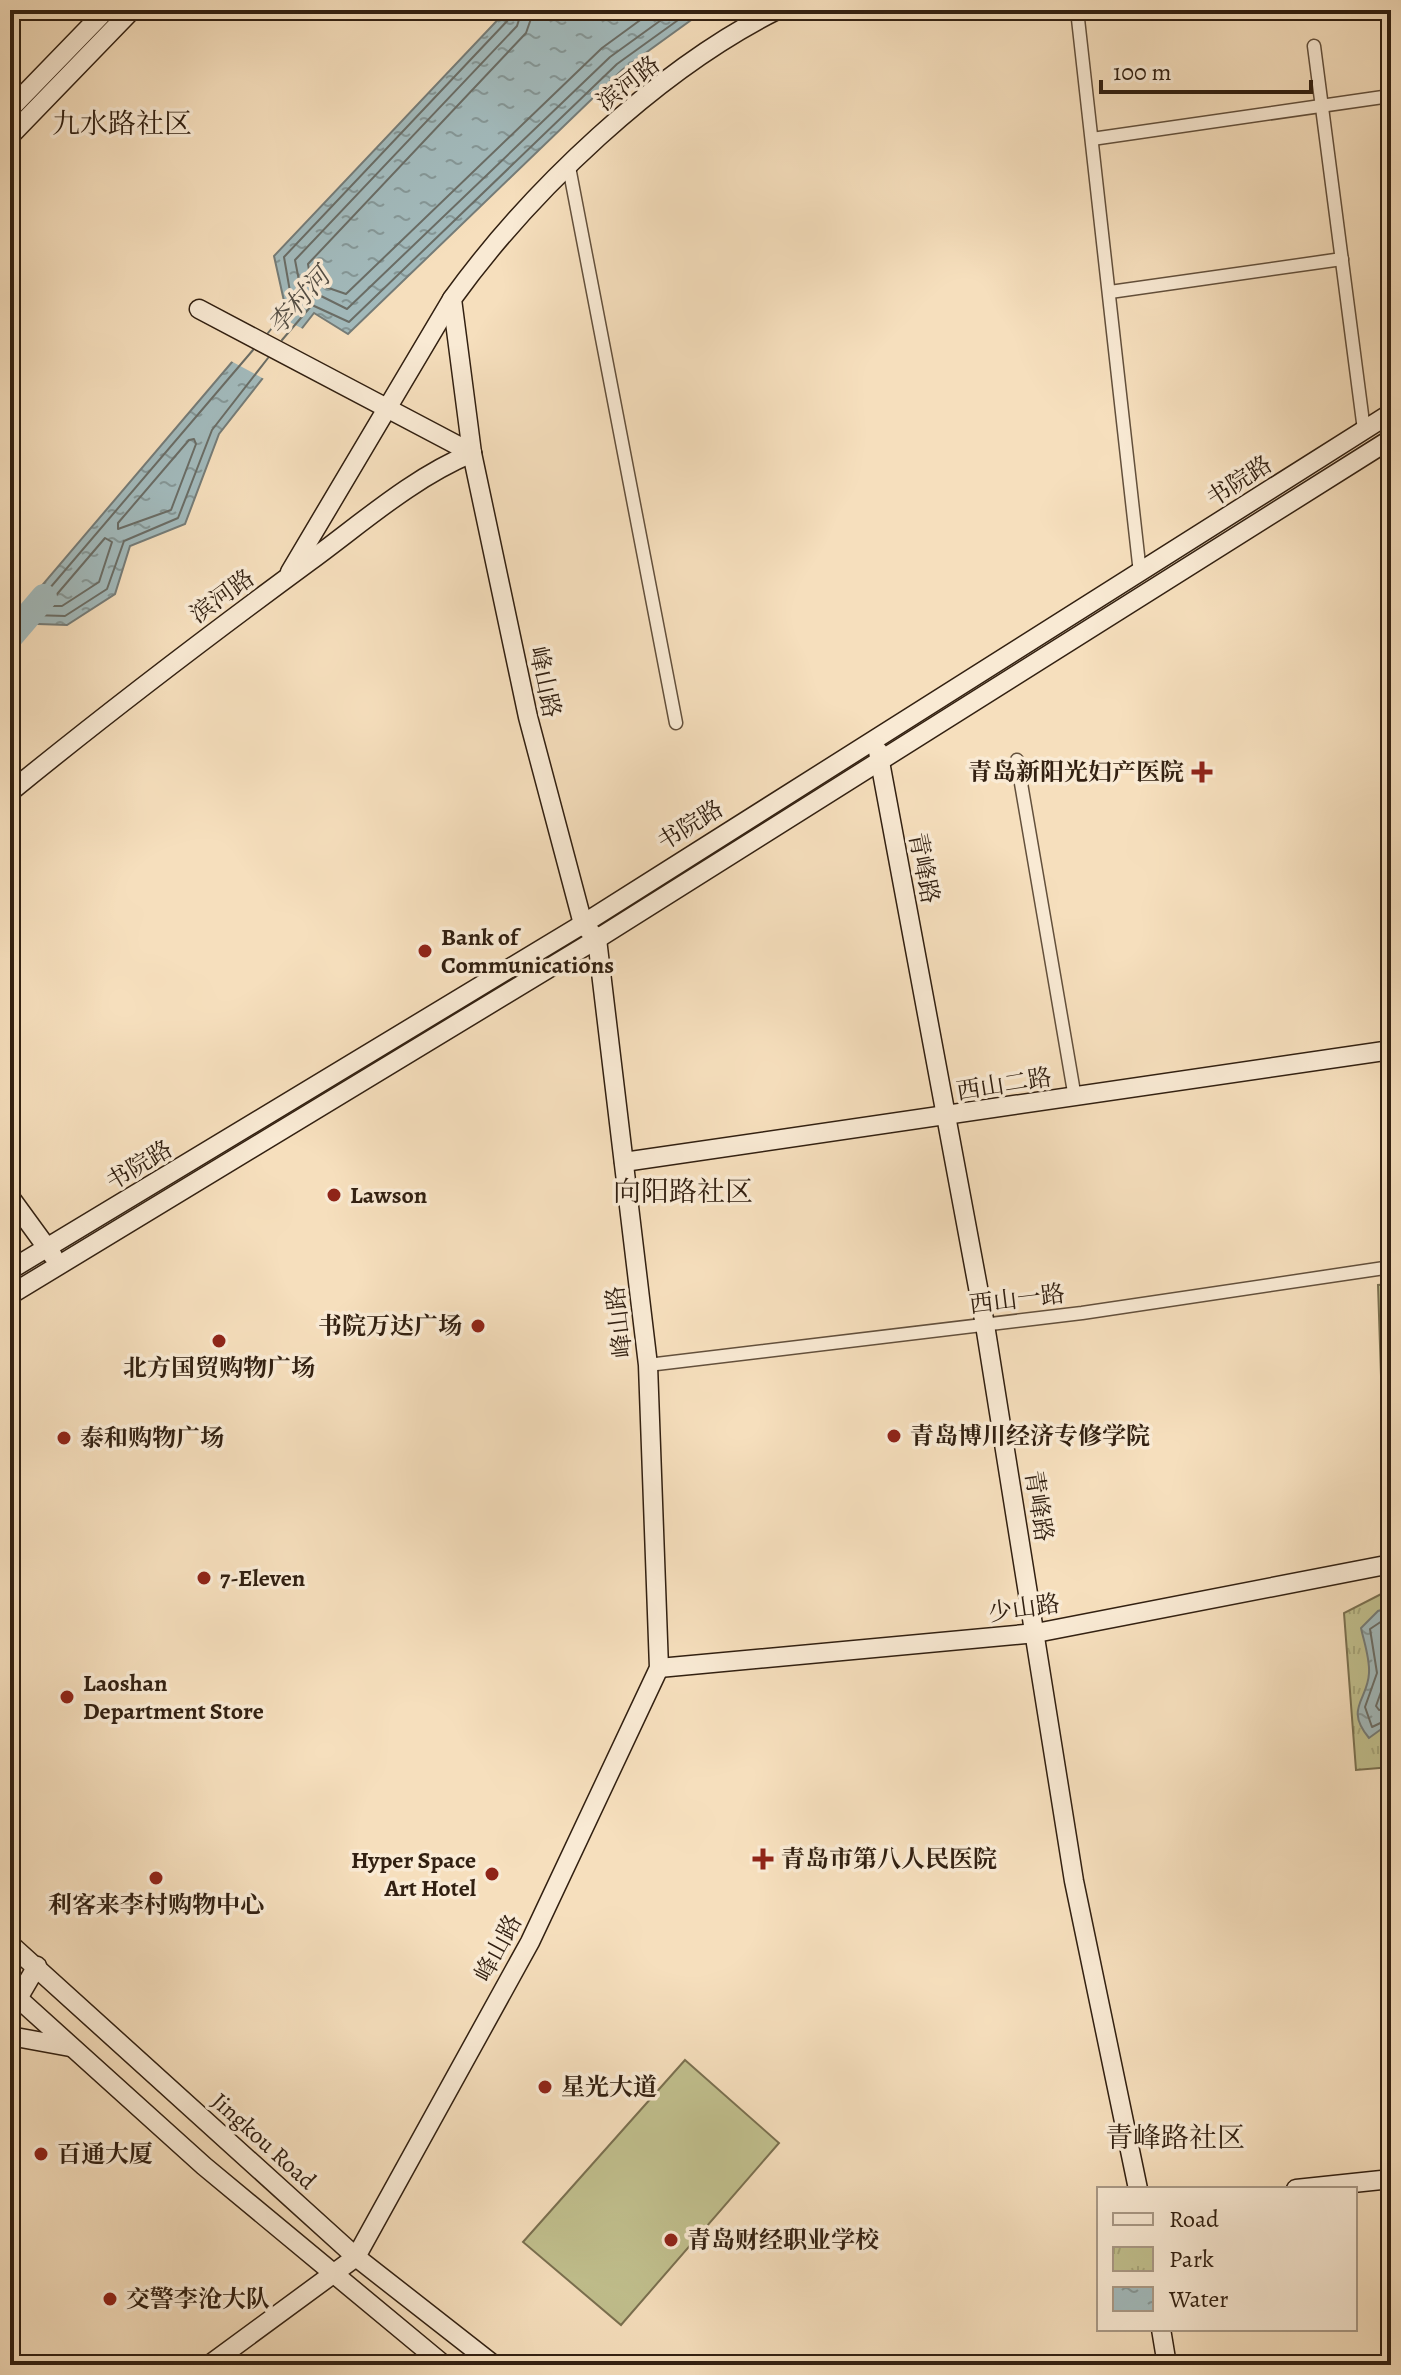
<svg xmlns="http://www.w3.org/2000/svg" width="1401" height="2375" viewBox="0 0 1401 2375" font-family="Alegreya,'Noto Serif SC',serif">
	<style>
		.park { fill: url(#park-tufts); stroke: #7a7050; stroke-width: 2 }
		.pitch { fill: #c1c08e; stroke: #7a7050; stroke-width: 2 }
		.water { fill: url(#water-ripples); stroke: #757c78; stroke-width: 2 }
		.pier { fill: #f6dfbd }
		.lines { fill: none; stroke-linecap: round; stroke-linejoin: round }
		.shore { stroke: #6a6d66; stroke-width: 2 }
		.river { stroke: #a2babc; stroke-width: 26 }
		.street-casing { stroke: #63503c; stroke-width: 15 }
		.secondary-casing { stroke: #322011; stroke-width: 21 }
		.street { stroke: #f9ead4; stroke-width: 12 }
		.secondary { stroke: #f9ead4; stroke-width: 18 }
		.poi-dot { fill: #8f2418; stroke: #f9ead4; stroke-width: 3 }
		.labels { text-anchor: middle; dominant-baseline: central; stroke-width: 7; stroke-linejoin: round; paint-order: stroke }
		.street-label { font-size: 24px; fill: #322011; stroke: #f9ead4 }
		.poi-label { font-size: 24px; font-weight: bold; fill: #322011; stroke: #f9ead4; text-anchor: start }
		.water-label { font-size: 26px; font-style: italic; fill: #544e44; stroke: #f9ead4 }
		.quarter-label { font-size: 28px; fill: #322011; stroke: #f9ead4 }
	</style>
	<defs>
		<pattern id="park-tufts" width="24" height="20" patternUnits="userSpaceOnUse" patternTransform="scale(2)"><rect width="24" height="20" fill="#c1c08e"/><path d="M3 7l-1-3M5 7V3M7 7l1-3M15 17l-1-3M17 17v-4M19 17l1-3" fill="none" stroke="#a6a579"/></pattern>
		<pattern id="water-ripples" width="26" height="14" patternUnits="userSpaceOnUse" patternTransform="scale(2)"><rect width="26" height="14" fill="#a2babc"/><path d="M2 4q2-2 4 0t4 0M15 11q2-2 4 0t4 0" fill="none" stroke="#859797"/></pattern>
	</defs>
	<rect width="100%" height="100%" fill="#f6dfbd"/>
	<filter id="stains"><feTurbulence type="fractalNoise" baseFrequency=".0025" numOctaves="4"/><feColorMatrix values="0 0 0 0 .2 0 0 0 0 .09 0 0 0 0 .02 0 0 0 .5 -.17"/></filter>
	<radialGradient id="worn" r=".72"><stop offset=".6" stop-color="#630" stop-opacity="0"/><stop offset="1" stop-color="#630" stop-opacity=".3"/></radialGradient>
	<g class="park">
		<polygon points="1391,1284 1391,1557 1387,1558 1378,1285"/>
		<polygon points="1391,1589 1391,1767 1356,1770 1344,1613"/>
	</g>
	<polygon class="pitch" points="685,2060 779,2143 621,2325 523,2242"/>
	<g class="water">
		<polygon points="507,10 705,10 622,70 348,334 314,313 219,434 185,524 130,546 115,594 67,625 10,623 284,301 274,256"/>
		<path d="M1391,1607V1722L1369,1738C1344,1708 1368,1700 1369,1673C1370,1659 1364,1642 1361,1628L1378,1611Z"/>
	</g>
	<polygon class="pier" points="270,312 305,330 266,380 229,360"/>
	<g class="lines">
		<g class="shore">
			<polyline points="522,10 517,26 295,260 302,296 321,296 347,309 610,57 675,10"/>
			<polyline points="534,10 526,33 308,264 311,282 346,294 602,48 654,10"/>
			<polyline points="268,333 292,303 284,257 509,19 512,10"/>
			<polyline points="282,340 312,305 349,322 617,64 692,10"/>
			<polyline points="253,350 32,609 32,615 65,616 107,589 124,541 178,518 212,430 268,358"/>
			<polygon points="189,440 194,439 196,444 171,510 118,529 118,523"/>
			<polygon points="105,538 112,542 99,582 62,606 53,606 52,600"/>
			<polyline points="1391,1615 1370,1629 1377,1673 1365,1707 1372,1727 1391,1718"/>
			<polyline points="1391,1626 1381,1633 1387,1675 1376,1706 1379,1710 1391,1708"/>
		</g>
		<polyline class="river" points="10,637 44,597"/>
		<g class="street-casing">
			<g id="street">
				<polyline points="1077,10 1140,573"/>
				<polyline points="1314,46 1364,430"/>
				<polyline points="1092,139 1383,97"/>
				<polyline points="569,167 676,723"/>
				<polyline points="1110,292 1342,259"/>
				<polyline points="1017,760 1075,1098"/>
				<polyline points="648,1365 1082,1313 1391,1267"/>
			</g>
		</g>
		<g class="secondary-casing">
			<g id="secondary">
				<polyline points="10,109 106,10"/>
				<polyline points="10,136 132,10"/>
				<polyline points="199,309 472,453"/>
				<polyline points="290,572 452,299"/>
				<polyline points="878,751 985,1325 1074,1881 1138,2189"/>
				<path d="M10,792C108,712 208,636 310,561C362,523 412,478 472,453"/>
				<polyline points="624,1162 1391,1050"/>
				<polyline points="10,1197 53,1256"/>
				<polyline points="10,1270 583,924 1391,413"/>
				<polyline points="10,1295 597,939 1391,439"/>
				<polyline points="659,1668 1036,1633 1391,1564"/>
				<polyline points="10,1944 356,2257 494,2365"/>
				<polyline points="10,1991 204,2166 444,2365"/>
				<polyline points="10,2012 37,1966"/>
				<polyline points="10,2036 70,2047"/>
				<polyline points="1296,2189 1391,2179"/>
				<polyline points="1161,2329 1167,2365"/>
				<path d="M209,2365L356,2257L530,1942L659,1668L648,1365L597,939L583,924L528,717L472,453L452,299C530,191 657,70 777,10"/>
			</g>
		</g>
		<use href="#street" class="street"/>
		<use href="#secondary" class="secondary"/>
	</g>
	<g class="poi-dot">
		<path d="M1198 760h8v8h8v8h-8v8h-8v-8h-8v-8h8z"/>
		<circle cx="425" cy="951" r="8"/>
		<circle cx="334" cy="1195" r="8"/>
		<circle cx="478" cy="1326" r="8"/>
		<circle cx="219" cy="1341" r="8"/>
		<circle cx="894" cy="1436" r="8"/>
		<circle cx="64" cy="1438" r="8"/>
		<circle cx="204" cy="1578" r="8"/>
		<circle cx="67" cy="1697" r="8"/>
		<path d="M759 1847h8v8h8v8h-8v8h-8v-8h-8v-8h8z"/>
		<circle cx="492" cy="1874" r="8"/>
		<circle cx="156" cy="1878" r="8"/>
		<circle cx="545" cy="2087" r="8"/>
		<circle cx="41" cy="2154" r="8"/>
		<circle cx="671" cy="2240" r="8"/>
		<circle cx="110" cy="2299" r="8"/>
	</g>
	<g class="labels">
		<g class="street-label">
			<text transform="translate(628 83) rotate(-38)">滨河路</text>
			<text transform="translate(1239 481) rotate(-33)">书院路</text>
			<text transform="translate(222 596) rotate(-36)">滨河路</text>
			<text transform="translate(545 682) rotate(78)">峰山路</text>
			<text transform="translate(690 825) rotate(-32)">书院路</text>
			<text transform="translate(924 868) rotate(79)">青峰路</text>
			<text transform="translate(1004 1084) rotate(-9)">西山二路</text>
			<text transform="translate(139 1165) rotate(-31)">书院路</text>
			<text transform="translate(1017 1299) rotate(-7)">西山一路</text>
			<text transform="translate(619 1322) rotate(-97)">峰山路</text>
			<text transform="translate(1039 1506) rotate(81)">青峰路</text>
			<text transform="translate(1024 1608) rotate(-8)">少山路</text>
			<text transform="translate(498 1948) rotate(-62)">峰山路</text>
			<text transform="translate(264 2141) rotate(42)">Jingkou Road</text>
		</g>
		<g class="poi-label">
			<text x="1184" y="772" text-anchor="end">青岛新阳光妇产医院</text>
			<text x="441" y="937">Bank of<tspan x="441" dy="28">Communications</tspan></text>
			<text x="350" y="1195">Lawson</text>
			<text x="462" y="1326" text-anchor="end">书院万达广场</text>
			<text x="219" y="1368" text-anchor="middle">北方国贸购物广场</text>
			<text x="910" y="1436">青岛博川经济专修学院</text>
			<text x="80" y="1438">泰和购物广场</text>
			<text x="220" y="1578">7-Eleven</text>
			<text x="83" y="1683">Laoshan<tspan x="83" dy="28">Department Store</tspan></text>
			<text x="781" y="1859">青岛市第八人民医院</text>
			<text x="476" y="1860" text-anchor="end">Hyper Space<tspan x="476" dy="28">Art Hotel</tspan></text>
			<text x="156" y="1905" text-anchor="middle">利客来李村购物中心</text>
			<text x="561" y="2087">星光大道</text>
			<text x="57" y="2154">百通大厦</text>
			<text x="687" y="2240">青岛财经职业学校</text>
			<text x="126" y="2299">交警李沧大队</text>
		</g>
		<g class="water-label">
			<text transform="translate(299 301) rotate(-48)">李村河</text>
		</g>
		<g class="quarter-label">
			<text x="122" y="124">九水路社区</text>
			<text x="683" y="1192">向阳路社区</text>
			<text x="1175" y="2138">青峰路社区</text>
		</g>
	</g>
	<rect width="1401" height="2375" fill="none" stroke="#f6dfbd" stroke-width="40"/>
	<rect x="12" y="12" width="1377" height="2351" fill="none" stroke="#322011" stroke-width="4"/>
	<rect x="20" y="20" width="1361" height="2335" fill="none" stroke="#322011" stroke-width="2"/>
	<rect x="1097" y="2187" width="260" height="144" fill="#f9ead4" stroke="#a99986" stroke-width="2"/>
	<rect x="1113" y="2213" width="40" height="12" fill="#f9ead4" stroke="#a99986" stroke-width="2"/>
	<text x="1169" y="2227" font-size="24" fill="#322011">Road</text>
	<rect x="1113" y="2247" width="40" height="24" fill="url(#park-tufts)" stroke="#a99986" stroke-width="2"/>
	<text x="1169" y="2267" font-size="24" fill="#322011">Park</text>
	<rect x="1113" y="2287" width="40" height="24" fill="url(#water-ripples)" stroke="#a99986" stroke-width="2"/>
	<text x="1169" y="2307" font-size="24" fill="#322011">Water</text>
	<path d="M1101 80v12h210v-12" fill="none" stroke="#322011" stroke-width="4"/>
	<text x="1113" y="80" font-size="24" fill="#322011" stroke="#f9ead4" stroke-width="6" paint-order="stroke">100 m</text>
	<rect width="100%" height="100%" filter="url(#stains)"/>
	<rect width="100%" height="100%" fill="url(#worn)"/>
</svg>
